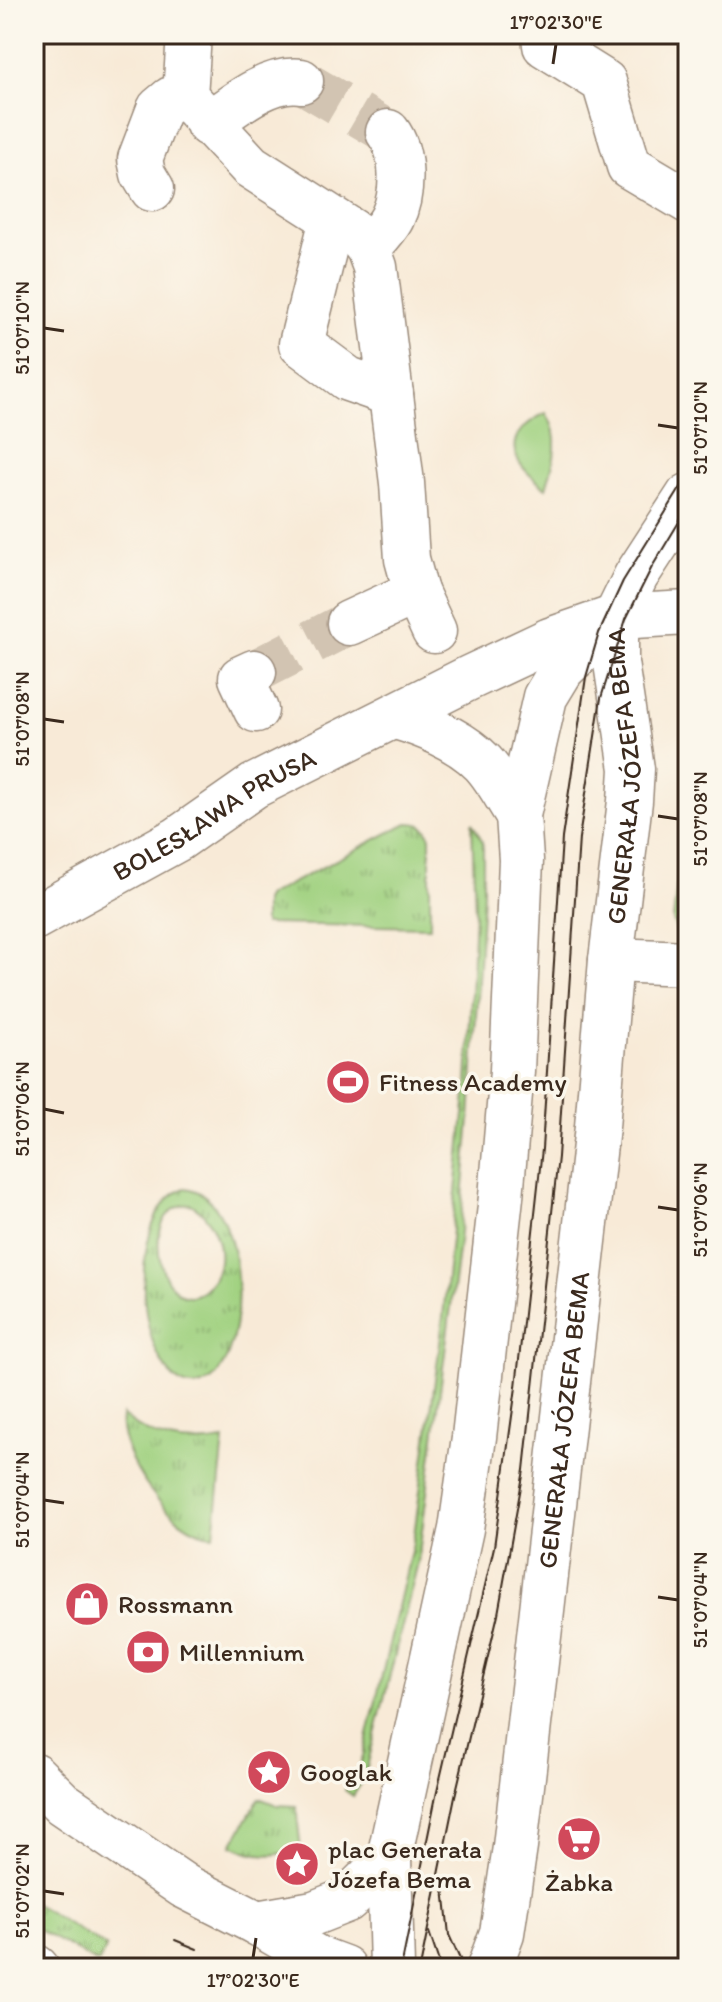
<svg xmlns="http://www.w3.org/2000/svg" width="722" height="2002" viewBox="0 0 722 2002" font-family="Itim,sans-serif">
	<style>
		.grass { fill: url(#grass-tufts); stroke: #6e7e4f; stroke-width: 2; fill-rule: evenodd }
		.park { fill: #a0d180; stroke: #6e7e4f; stroke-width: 2 }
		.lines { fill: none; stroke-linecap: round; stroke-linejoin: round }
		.minor-tunnel { stroke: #d2c4b2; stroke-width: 44; stroke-dasharray: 44 22; stroke-linecap: butt }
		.minor-casing { stroke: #9a8a7a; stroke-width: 47 }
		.minor { stroke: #fff; stroke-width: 44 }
		.tram { stroke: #3b2a1e; stroke-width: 2 }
		.ticks { fill: none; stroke: #3b2a1e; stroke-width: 3 }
		.labels { text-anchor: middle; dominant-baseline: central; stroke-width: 7; stroke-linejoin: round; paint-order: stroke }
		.street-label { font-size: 26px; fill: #3b2a1e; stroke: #fbf7ec }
		.poi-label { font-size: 26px; fill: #3b2a1e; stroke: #fbf7ec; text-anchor: start }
		.neatline { fill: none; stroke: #3b2a1e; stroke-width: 3 }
		.ticks-label { font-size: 20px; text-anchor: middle; fill: #3b2a1e }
	</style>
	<defs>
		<pattern id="grass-tufts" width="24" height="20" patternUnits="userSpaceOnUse" patternTransform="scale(2)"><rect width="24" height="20" fill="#a0d180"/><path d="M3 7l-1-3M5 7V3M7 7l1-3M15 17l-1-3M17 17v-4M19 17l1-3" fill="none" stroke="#84aa68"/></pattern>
	</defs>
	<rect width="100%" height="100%" fill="#fbf7ec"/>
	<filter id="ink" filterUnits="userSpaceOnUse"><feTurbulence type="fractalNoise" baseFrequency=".0125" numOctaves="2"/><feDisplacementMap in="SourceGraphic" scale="16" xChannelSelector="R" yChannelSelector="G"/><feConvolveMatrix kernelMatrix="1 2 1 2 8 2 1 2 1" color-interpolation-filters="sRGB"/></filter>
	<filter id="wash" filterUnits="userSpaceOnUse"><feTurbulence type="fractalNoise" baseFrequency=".006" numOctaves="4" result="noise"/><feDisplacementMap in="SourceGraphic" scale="32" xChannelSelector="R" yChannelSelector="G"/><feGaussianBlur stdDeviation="1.8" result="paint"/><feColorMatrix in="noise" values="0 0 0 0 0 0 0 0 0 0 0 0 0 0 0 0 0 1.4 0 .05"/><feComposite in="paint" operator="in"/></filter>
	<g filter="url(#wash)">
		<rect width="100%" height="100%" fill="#f8ead7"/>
		<g class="grass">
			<path d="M407,823C420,823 426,825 430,837V927L264,924V901L267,896Z"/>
			<polygon points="472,823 483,842 483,894 470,1119 459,1243 418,1562 368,1763 363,1780 353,1796 345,1790 357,1773 363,1756 413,1543 441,1336 467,1085 475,912"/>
			<path d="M185,1188C253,1195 253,1379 197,1386C139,1393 119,1213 185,1188ZM191,1204C218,1220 231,1264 206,1288C165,1327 131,1208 191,1204Z"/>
			<path d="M122,1415C153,1442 185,1447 224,1440L214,1535C172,1534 116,1456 122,1415Z"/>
			<path d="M259,1798L277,1805L296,1806L301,1850C274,1856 257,1858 232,1845Z"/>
			<polygon points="34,1903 106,1947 98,1963 34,1927"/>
		</g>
		<g class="park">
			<path d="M546,413C562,436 554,463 546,488C508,461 500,435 546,413Z"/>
			<polygon points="688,787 688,931 677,931 673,920"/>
		</g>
	</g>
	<g filter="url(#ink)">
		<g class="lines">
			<g class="minor-tunnel">
				<polyline points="301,81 388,132"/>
				<polyline points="254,672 349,623"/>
			</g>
			<g class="minor-casing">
				<g id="minor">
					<polyline points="189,34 185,96 250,166 358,235 368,248 375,267 402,483 407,559 416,592 349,623"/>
					<polyline points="544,34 545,45 604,82 629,166 688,201"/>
					<path d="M208,124C233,106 269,76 301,81"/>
					<polyline points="152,189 143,174 140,159 159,109 171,99 185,96"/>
					<polyline points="332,219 301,344 348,379 391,394"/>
					<path d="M368,248C376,239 387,228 392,218C404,193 404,153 388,132"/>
					<polyline points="416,592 434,631"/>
					<polyline points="254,672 241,678 256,710"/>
					<path d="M396,717C426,726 461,740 483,763C497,778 507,799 518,815"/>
					<path id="s1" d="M34,918L178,839L254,786L469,678L550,640L616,617L688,613"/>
					<polyline points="611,960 688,963"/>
					<polyline points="34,1775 62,1803 184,1886 257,1923 317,1958 344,1968"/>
					<polyline points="257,1923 314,1913 347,1900 389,1858"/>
					<polyline points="34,1966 37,1968"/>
					<polyline points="392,1968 389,1858 461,1529 474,1437 501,1197 512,1071 521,860 518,815 545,697 562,669 616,617 636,576 688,496"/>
					<path id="s2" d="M489,1968L502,1933L515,1847L597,1127L611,960L630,801L632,769L616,663V617"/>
				</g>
			</g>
			<use href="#minor" class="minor"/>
			<g class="tram">
				<polyline points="444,1888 449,1935 464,1968"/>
				<polyline points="429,1932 441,1968"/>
				<polyline points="175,1940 197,1949"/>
				<polyline points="171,1965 180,1968"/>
				<polyline points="401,1968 436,1796 494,1547 516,1387 542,1149 562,838 586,677 599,633 623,581 688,476"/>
				<polyline points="420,1968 455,1796 498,1614 524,1470 558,1157 579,838 601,698 626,619 652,567 688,507"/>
			</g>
		</g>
	</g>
	<path class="ticks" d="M553,64L556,44M44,328L64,331M658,425L678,428M44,719L64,722M658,816L678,819M44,1109L64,1113M658,1207L678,1210M44,1500L64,1503M658,1597L678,1600M44,1891L64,1894M253,1958L256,1938"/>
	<defs>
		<g id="stadium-disc" transform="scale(2.3)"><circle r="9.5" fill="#d1495b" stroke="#fbf7ec"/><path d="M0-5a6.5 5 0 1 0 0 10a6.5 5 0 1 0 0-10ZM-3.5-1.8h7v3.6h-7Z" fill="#fff"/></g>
		<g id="shop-disc" transform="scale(2.3)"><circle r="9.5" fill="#d1495b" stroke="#fbf7ec"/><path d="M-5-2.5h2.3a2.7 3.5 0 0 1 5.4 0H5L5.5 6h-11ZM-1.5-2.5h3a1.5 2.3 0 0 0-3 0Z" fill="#fff"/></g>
		<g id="bank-disc" transform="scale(2.3)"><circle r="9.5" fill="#d1495b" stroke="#fbf7ec"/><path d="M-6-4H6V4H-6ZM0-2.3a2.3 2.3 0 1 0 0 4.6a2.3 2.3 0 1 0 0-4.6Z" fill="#fff"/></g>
		<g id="sight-disc" transform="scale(2.3)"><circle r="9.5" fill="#d1495b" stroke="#fbf7ec"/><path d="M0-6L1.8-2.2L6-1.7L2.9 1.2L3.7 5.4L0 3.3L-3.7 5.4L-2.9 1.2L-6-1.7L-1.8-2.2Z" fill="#fff"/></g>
		<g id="supermarket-disc" transform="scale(2.3)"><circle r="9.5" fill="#d1495b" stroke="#fbf7ec"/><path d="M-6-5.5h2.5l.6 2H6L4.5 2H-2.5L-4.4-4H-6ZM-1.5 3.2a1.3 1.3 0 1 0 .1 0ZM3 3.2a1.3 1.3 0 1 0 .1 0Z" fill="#fff"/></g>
	</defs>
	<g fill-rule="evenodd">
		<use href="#stadium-disc" x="348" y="1082"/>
		<use href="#shop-disc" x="87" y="1604"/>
		<use href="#bank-disc" x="148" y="1652"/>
		<use href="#sight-disc" x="269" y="1772"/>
		<use href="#supermarket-disc" x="579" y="1839"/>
		<use href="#sight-disc" x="297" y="1864"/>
	</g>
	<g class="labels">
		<g class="street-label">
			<text stroke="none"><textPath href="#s2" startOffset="1202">GENERAŁA JÓZEFA BEMA</textPath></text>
			<text stroke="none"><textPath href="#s1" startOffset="208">BOLESŁAWA PRUSA</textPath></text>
			<text stroke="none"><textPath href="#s2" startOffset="554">GENERAŁA JÓZEFA BEMA</textPath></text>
		</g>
		<g class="poi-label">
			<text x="379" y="1082">Fitness Academy</text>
			<text x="118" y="1604">Rossmann</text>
			<text x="179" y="1652">Millennium</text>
			<text x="300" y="1772">Googlak</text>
			<text x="328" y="1849">plac Generała<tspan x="328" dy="30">Józefa Bema</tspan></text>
			<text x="579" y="1882" text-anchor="middle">Żabka</text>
		</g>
	</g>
	<rect width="722" height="2002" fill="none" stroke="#fbf7ec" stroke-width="88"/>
	<rect x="44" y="44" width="634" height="1914" class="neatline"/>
	<g class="ticks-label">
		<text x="556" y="29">17°02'30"E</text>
		<text transform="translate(22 328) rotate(-90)" y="7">51°07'10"N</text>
		<text transform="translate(700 428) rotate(-90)" y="7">51°07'10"N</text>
		<text transform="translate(22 719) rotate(-90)" y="7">51°07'08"N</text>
		<text transform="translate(700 819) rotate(-90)" y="7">51°07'08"N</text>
		<text transform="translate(22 1109) rotate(-90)" y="7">51°07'06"N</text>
		<text transform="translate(700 1210) rotate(-90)" y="7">51°07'06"N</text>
		<text transform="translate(22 1500) rotate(-90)" y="7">51°07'04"N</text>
		<text transform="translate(700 1600) rotate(-90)" y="7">51°07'04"N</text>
		<text transform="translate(22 1891) rotate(-90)" y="7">51°07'02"N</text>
		<text x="253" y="1987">17°02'30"E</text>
	</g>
</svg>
